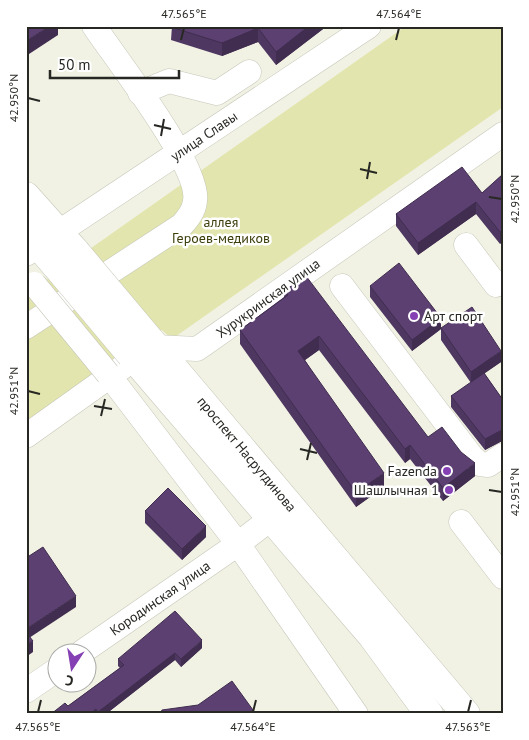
<svg xmlns="http://www.w3.org/2000/svg" width="529" height="740" viewBox="0 0 529 740" font-family="'PT Sans',sans-serif">
	<style>
		.green { fill: #e2e5ad }
		.lines { fill: none; stroke-linecap: round; stroke-linejoin: round }
		.minor-casing { stroke: #c6c7b9; stroke-width: 25 }
		.major-casing { stroke: #c6c7b9; stroke-width: 29 }
		.minor { stroke: #fff; stroke-width: 24 }
		.major { stroke: #fff; stroke-width: 28 }
		.minor-bridge-casing { stroke: #c6c7b9; stroke-width: 25; stroke-linecap: butt }
		.major-bridge-casing { stroke: #c6c7b9; stroke-width: 29; stroke-linecap: butt }
		.minor-bridge { stroke: #fff; stroke-width: 24 }
		.major-bridge { stroke: #fff; stroke-width: 28 }
		.wall { fill: #4e3761 }
		.shaded-wall { fill: #402d4f }
		.building { fill: #5b4071; stroke: #402d4f }
		.ticks { fill: none; stroke: #272823; stroke-width: 2 }
		.poi-dot { fill: #8540b3; stroke: #fff; stroke-width: 2 }
		.labels { text-anchor: middle; dominant-baseline: central; stroke-width: 5; stroke-linejoin: round; paint-order: stroke }
		.street-label { font-size: 14px; fill: #272823; stroke: #fff }
		.park-label { font-size: 14px; fill: #3d3e0b; stroke: #fff }
		.poi-label { font-size: 14px; fill: #272823; stroke: #fff; text-anchor: end }
		.neatline { fill: none; stroke: #272823; stroke-width: 2 }
		.ticks-label { font-size: 12px; text-anchor: middle; fill: #272823 }
	</style>
	<rect width="100%" height="100%" fill="#f1f2e4"/>
	<polygon class="green" points="406,26 503,26 503,107 172,339 162,330 26,425 26,294"/>
	<g class="lines">
		<g class="minor-casing">
			<g id="minor">
				<polyline points="140,93 169,81 217,93 249,72"/>
				<polyline points="466,245 496,285"/>
				<polyline points="26,254 369,26"/>
				<polyline points="342,286 472,457 480,464 488,465 503,455"/>
				<path d="M26,327L182,225C188,218 194,211 195,201C201,167 116,59 94,26"/>
				<polyline points="108,374 238,544 356,714"/>
				<polyline points="26,436 134,359 155,347 197,349 503,134"/>
				<polyline points="461,522 503,577"/>
				<polyline points="82,652 238,544 286,507"/>
				<polyline points="26,691 58,669"/>
			</g>
		</g>
		<g class="major-casing">
			<g id="major">
				<polyline points="26,196 76,252"/>
				<polyline points="26,231 57,267"/>
				<polyline points="150,340 466,714"/>
				<polyline points="131,355 372,636 429,714"/>
			</g>
		</g>
		<use href="#minor" class="minor"/>
		<use href="#major" class="major"/>
		<g class="minor-bridge-casing">
			<polyline id="minor-bridge" points="34,284 108,374"/>
		</g>
		<g class="major-bridge-casing">
			<g id="major-bridge">
				<polyline points="76,252 150,340"/>
				<polyline points="57,267 131,355"/>
			</g>
		</g>
		<use href="#minor-bridge" class="minor-bridge"/>
		<use href="#major-bridge" class="major-bridge"/>
	</g>
	<g class="wall">
		<polygon points="172,26 327,26 276,65 258,42 222,56 171,40"/>
		<polygon points="503,174 500,244 476,214 418,255 396,226 396,214 482,193"/>
		<polygon points="370,286 441,328 501,362 484,373 503,400 503,442 502,441 485,450 451,407 451,396 471,383 441,340 441,329 412,351 370,297"/>
		<polygon points="284,291 428,437 475,476 443,501 410,459 405,463 319,350 305,360 384,487 356,507 240,344 240,330 284,297"/>
		<polygon points="503,475 503,492 501,490 501,476"/>
		<polygon points="145,511 206,537 182,560 145,523"/>
		<polygon points="202,648 181,667 175,660 106,714 51,714 68,706 120,668 118,666 118,659"/>
	</g>
	<g class="shaded-wall">
		<polygon points="50,26 58,26 58,35 26,56 26,41"/>
		<polygon points="309,26 327,26 276,65 276,52"/>
		<polygon points="258,28 258,42 222,56 222,43"/>
		<polygon points="476,202 476,214 418,255 418,243"/>
		<polygon points="503,230 503,242 500,244 500,232"/>
		<polygon points="441,318 441,329 412,351 412,340"/>
		<polygon points="319,336 319,350 298,365 298,351"/>
		<polygon points="501,351 501,362 471,383 471,372"/>
		<polygon points="502,430 502,441 485,450 485,439"/>
		<polygon points="410,445 410,459 405,463 405,449"/>
		<polygon points="475,463 475,476 443,501 443,488"/>
		<polygon points="384,473 384,487 356,507 356,493"/>
		<polygon points="206,526 206,537 182,560 182,549"/>
		<polygon points="76,596 76,607 26,640 26,629"/>
		<polygon points="202,640 202,648 181,667 181,659"/>
		<polygon points="33,641 33,652 26,657 26,645"/>
		<polygon points="175,653 175,660 106,714 98,714 98,712"/>
		<polygon points="96,709 96,714 90,714"/>
	</g>
	<g class="building">
		<polygon points="26,26 50,26 26,41"/>
		<polygon points="172,26 309,26 276,52 258,28 222,43 171,27"/>
		<polygon points="462,167 482,193 503,174 503,230 500,232 476,202 418,243 396,214"/>
		<polygon points="399,263 441,318 412,340 370,286"/>
		<polygon points="306,276 428,437 442,427 461,452 475,463 443,488 410,445 405,449 319,336 298,351 384,473 356,493 240,330 288,295 284,291"/>
		<polygon points="472,307 501,351 471,372 441,328"/>
		<polygon points="484,373 503,400 503,430 502,430 485,439 451,396"/>
		<polygon points="168,488 206,526 182,549 145,511"/>
		<polygon points="43,547 76,596 26,629 26,558"/>
		<polygon points="175,611 202,640 181,659 175,653 98,712 96,709 90,714 51,714 65,703 68,706 124,665 118,659"/>
		<polygon points="26,632 33,641 26,645"/>
		<polygon points="232,681 253,710 248,714 160,714 162,710 198,705"/>
	</g>
	<path class="ticks" d="M181,40L184,28M396,40L399,28M28,98L40,101M154,125L171,129M161,136L164,119M360,169L377,173M367,179L370,162M489,197L502,199M28,391L40,394M94,406L112,409M101,416L105,399M300,449L317,453M307,460L311,443M489,490L502,492M38,712L41,700M253,712L256,700M468,712L471,700"/>
	<g class="poi-dot">
		<circle cx="414" cy="316" r="5"/>
		<circle cx="447" cy="471" r="5"/>
		<circle cx="449" cy="490" r="5"/>
	</g>
	<g class="labels">
		<g class="street-label">
			<text transform="translate(204 136) rotate(-34)">улица Славы</text>
			<text transform="translate(268 298) rotate(-36)">Хурукринская улица</text>
			<text transform="translate(247 454) rotate(50)">проспект Насрутдинова</text>
			<text transform="translate(160 598) rotate(-35)">Кородинская улица</text>
		</g>
		<g class="park-label">
			<text x="221" y="222">аллея<tspan x="221" dy="16">Героев-медиков</tspan></text>
		</g>
		<g class="poi-label">
			<text x="424" y="316" text-anchor="start">Арт спорт</text>
			<text x="437" y="471">Fazenda</text>
			<text x="439" y="490">Шашлычная 1</text>
		</g>
	</g>
	<rect width="529" height="740" fill="none" stroke="#ffffff" stroke-width="55"/>
	<g transform="translate(72 668) rotate(192)"><circle r="24" fill="#ffffff" stroke="#a9a9a7"/>
	<path d="M0-4L9 19L0 12L-9 19Z" fill="#8540b3"/>
	<text y="-8" font-size="14" font-weight="bold" text-anchor="middle" fill="#272823">С</text>
	</g>
	<path d="M50 70v8h129v-8" fill="none" stroke="#272823" stroke-width="2.5"/>
	<text x="58" y="70" font-size="15" fill="#272823" stroke="#ffffff" stroke-width="4" paint-order="stroke">50 m</text>
	<rect x="28" y="28" width="474" height="684" class="neatline"/>
	<g class="ticks-label">
		<text x="184" y="18">47.565°E</text>
		<text x="399" y="18">47.564°E</text>
		<text transform="translate(14 98) rotate(-90)" y="4">42.950°N</text>
		<text transform="translate(515 199) rotate(-90)" y="4">42.950°N</text>
		<text transform="translate(14 391) rotate(-90)" y="4">42.951°N</text>
		<text transform="translate(515 492) rotate(-90)" y="4">42.951°N</text>
		<text x="38" y="731">47.565°E</text>
		<text x="253" y="731">47.564°E</text>
		<text x="468" y="731">47.563°E</text>
	</g>
</svg>
